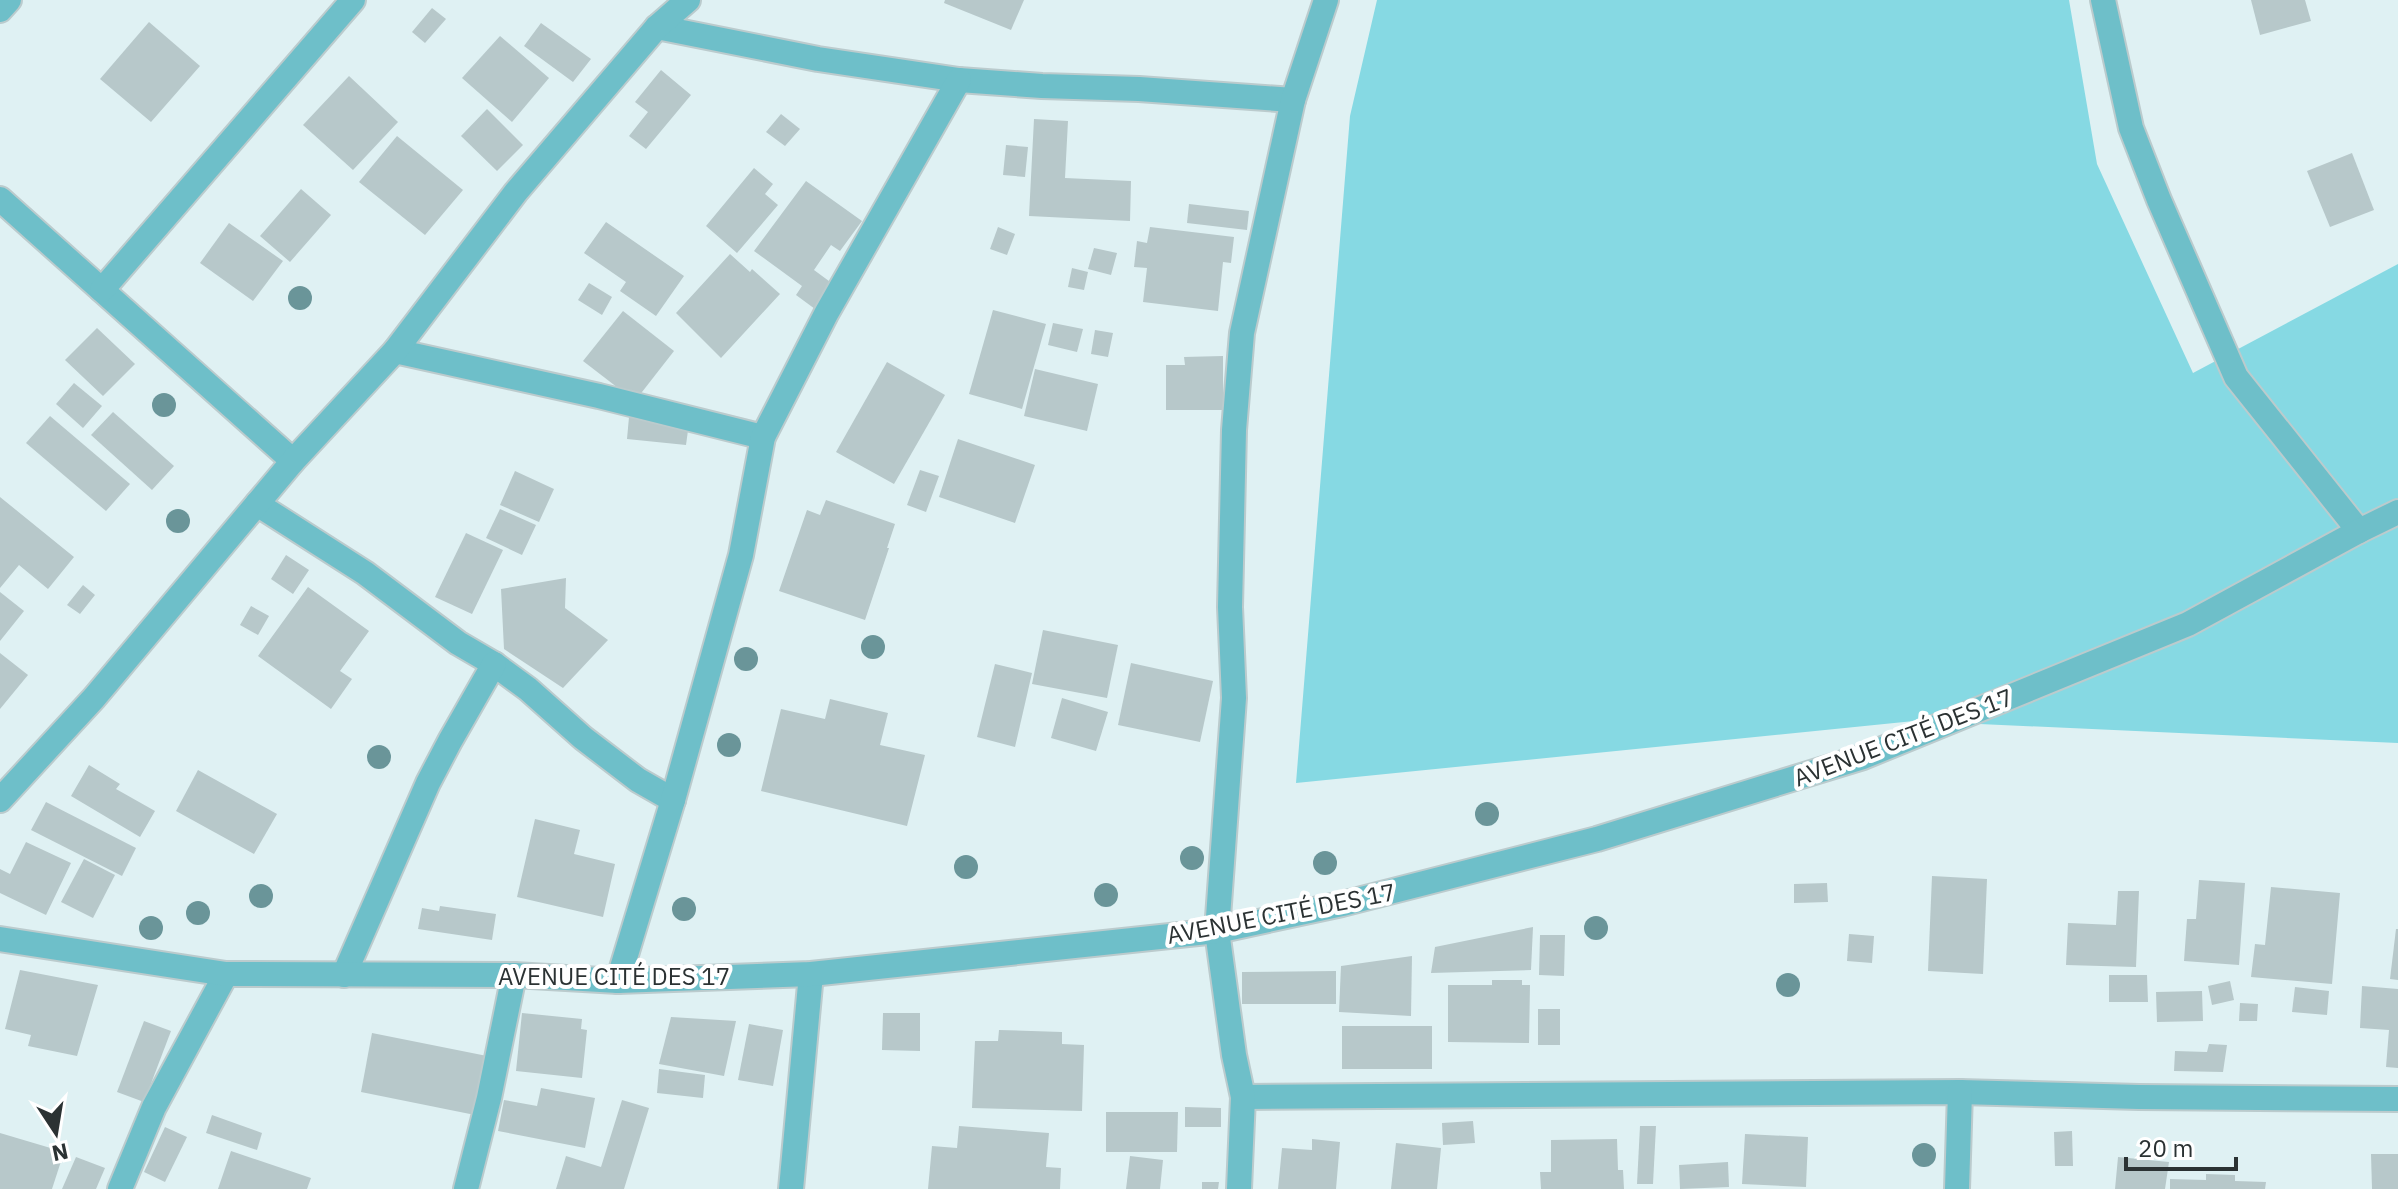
<svg xmlns="http://www.w3.org/2000/svg" width="2398" height="1189" viewBox="0 0 2398 1189" font-family="'IBM Plex Sans',sans-serif">
	<style>
		.green { fill: #86d9e3 }
		.building { fill: #b7c8ca }
		.lines { fill: none; stroke-linecap: round; stroke-linejoin: round }
		.minor-casing { stroke: #bbcbcd; stroke-width: 28 }
		.tertiary-casing { stroke: #bbcbcd; stroke-width: 28 }
		.minor { stroke: #6ebfc9; stroke-width: 24 }
		.tertiary { stroke: #6ebfc9; stroke-width: 24 }
		.tree { fill: #6a9599 }
		.labels { text-anchor: middle; dominant-baseline: central; stroke-width: 8; stroke-linejoin: round; paint-order: stroke }
		.street-label { font-size: 24px; fill: #2b3233; stroke: #fff }
	</style>
	<rect width="100%" height="100%" fill="#dff1f3"/>
	<polygon class="green" points="1377,0 2069,0 2097,164 2193,373 2398,264 2398,743 1914,721 1296,783 1350,116"/>
	<g class="building">
		<polygon points="945,0 1024,0 1011,30 944,3"/>
		<polygon points="2251,0 2305,0 2311,21 2260,35"/>
		<polygon points="432,8 446,19 425,43 412,32"/>
		<polygon points="149,22 200,66 151,122 100,79"/>
		<polygon points="541,23 591,59 573,82 524,46"/>
		<polygon points="500,36 549,78 512,122 462,78"/>
		<polygon points="661,70 691,95 646,149 629,136 648,112 635,102"/>
		<polygon points="349,76 398,122 353,170 303,125"/>
		<polygon points="487,109 523,145 497,171 461,136"/>
		<polygon points="781,114 800,129 785,146 766,132"/>
		<polygon points="1034,119 1068,121 1065,178 1131,181 1130,221 1029,216"/>
		<polygon points="397,136 463,190 425,235 359,182"/>
		<polygon points="1006,145 1028,147 1025,177 1003,175"/>
		<polygon points="2352,153 2374,210 2330,227 2307,171"/>
		<polygon points="754,168 773,184 765,194 778,205 737,253 706,226"/>
		<polygon points="806,181 862,221 840,251 831,245 814,270 833,284 815,309 796,295 802,286 754,251"/>
		<polygon points="301,189 331,215 290,262 260,236"/>
		<polygon points="1189,204 1249,211 1247,230 1187,223"/>
		<polygon points="606,222 684,276 656,316 620,291 626,282 584,253"/>
		<polygon points="229,223 283,261 253,301 200,263"/>
		<polygon points="998,227 1015,234 1007,255 990,249"/>
		<polygon points="1150,227 1234,237 1231,263 1223,262 1218,311 1143,302 1147,268 1134,267 1137,241 1147,243"/>
		<polygon points="1094,248 1117,253 1111,275 1088,269"/>
		<polygon points="730,254 750,272 752,269 780,294 721,358 676,313"/>
		<polygon points="1072,268 1088,272 1084,290 1068,287"/>
		<polygon points="589,283 612,297 602,315 578,300"/>
		<polygon points="993,310 1046,324 1022,409 969,394"/>
		<polygon points="623,311 674,351 635,401 583,361"/>
		<polygon points="1053,323 1083,329 1077,352 1048,345"/>
		<polygon points="97,328 135,364 103,396 65,360"/>
		<polygon points="1095,330 1113,333 1108,357 1091,354"/>
		<polygon points="1223,356 1223,410 1166,410 1166,365 1185,365 1184,357"/>
		<polygon points="887,362 945,395 894,484 836,452"/>
		<polygon points="1035,369 1098,384 1087,431 1024,416"/>
		<polygon points="74,383 102,406 83,428 56,404"/>
		<polygon points="113,412 174,466 152,490 91,435"/>
		<polygon points="50,416 130,484 106,511 26,443"/>
		<polygon points="629,417 689,423 686,445 627,439"/>
		<polygon points="958,439 1035,465 1015,523 939,497"/>
		<polygon points="920,470 939,476 926,512 907,505"/>
		<polygon points="515,471 554,489 539,522 500,505"/>
		<polygon points="0,497 74,557 48,589 19,565 0,588"/>
		<polygon points="826,500 895,524 887,548 889,548 865,620 779,591 807,510 820,515"/>
		<polygon points="500,509 536,525 522,555 486,538"/>
		<polygon points="466,533 503,550 472,614 435,597"/>
		<polygon points="286,555 309,570 293,594 271,579"/>
		<polygon points="566,578 565,608 608,640 563,688 504,649 501,589"/>
		<polygon points="83,585 95,595 80,614 67,605"/>
		<polygon points="308,587 369,631 340,671 352,679 331,709 258,656"/>
		<polygon points="0,592 24,611 0,641"/>
		<polygon points="251,606 269,616 258,635 240,625"/>
		<polygon points="1043,630 1118,645 1107,698 1032,684"/>
		<polygon points="0,653 28,675 0,709"/>
		<polygon points="1131,663 1213,681 1200,742 1118,725"/>
		<polygon points="995,664 1032,673 1015,747 977,737"/>
		<polygon points="1062,698 1108,712 1096,751 1051,738"/>
		<polygon points="830,699 888,713 880,745 925,755 907,826 761,791 781,709 825,719"/>
		<polygon points="89,765 120,784 116,789 155,811 140,837 71,796"/>
		<polygon points="198,770 277,814 254,854 176,811"/>
		<polygon points="46,802 136,848 122,876 31,830"/>
		<polygon points="535,819 580,830 574,854 615,864 603,917 517,897"/>
		<polygon points="26,842 71,863 46,915 0,893 0,869 10,874"/>
		<polygon points="84,859 115,875 93,918 61,902"/>
		<polygon points="1932,876 1987,879 1983,974 1928,971"/>
		<polygon points="2199,880 2245,883 2239,965 2184,961 2187,919 2196,919"/>
		<polygon points="1827,883 1828,902 1794,903 1794,884"/>
		<polygon points="2271,887 2340,893 2332,984 2251,977 2255,944 2265,945"/>
		<polygon points="2118,891 2139,891 2136,967 2066,965 2068,923 2116,925"/>
		<polygon points="440,906 496,914 492,940 418,929 422,908 439,911"/>
		<polygon points="1533,927 1531,970 1431,973 1435,947"/>
		<polygon points="2396,929 2398,929 2398,980 2390,979"/>
		<polygon points="1849,934 1874,936 1872,963 1847,961"/>
		<polygon points="1540,935 1565,935 1564,976 1539,975"/>
		<polygon points="1412,956 1411,1016 1339,1012 1341,966"/>
		<polygon points="20,970 98,985 77,1056 28,1046 31,1035 5,1029"/>
		<polygon points="1336,971 1336,1004 1242,1004 1242,972"/>
		<polygon points="2109,975 2147,975 2148,1002 2109,1002"/>
		<polygon points="1492,980 1522,980 1522,985 1530,985 1529,1043 1448,1042 1448,985 1492,985"/>
		<polygon points="2230,981 2234,1000 2212,1005 2208,986"/>
		<polygon points="2362,986 2398,989 2398,1068 2386,1067 2389,1030 2360,1028"/>
		<polygon points="2295,987 2329,991 2327,1015 2292,1012"/>
		<polygon points="2202,991 2203,1021 2157,1022 2156,992"/>
		<polygon points="2240,1003 2258,1004 2257,1021 2239,1021"/>
		<rect x="1538" y="1009" width="22" height="36"/>
		<polygon points="522,1013 582,1019 581,1029 587,1030 582,1078 516,1071"/>
		<polygon points="883,1013 920,1013 920,1051 882,1050"/>
		<polygon points="671,1017 736,1021 724,1076 659,1064"/>
		<polygon points="144,1021 171,1031 144,1102 117,1092"/>
		<polygon points="749,1024 783,1030 773,1086 738,1080"/>
		<rect x="1342" y="1026" width="90" height="43"/>
		<polygon points="999,1030 1062,1032 1062,1044 1084,1045 1082,1111 972,1108 975,1041 998,1041"/>
		<polygon points="372,1033 487,1056 475,1115 361,1092"/>
		<polygon points="2209,1044 2227,1045 2223,1072 2174,1071 2175,1051 2207,1052"/>
		<polygon points="659,1069 705,1075 703,1098 657,1093"/>
		<polygon points="541,1088 595,1098 585,1148 498,1131 504,1100 537,1106"/>
		<polygon points="622,1100 649,1108 624,1189 556,1189 566,1156 601,1167"/>
		<polygon points="1185,1107 1221,1108 1221,1127 1185,1127"/>
		<polygon points="1106,1112 1178,1112 1177,1152 1106,1152"/>
		<polygon points="212,1115 262,1133 257,1150 206,1133"/>
		<polygon points="1473,1121 1475,1143 1443,1145 1442,1123"/>
		<polygon points="959,1126 1049,1133 1046,1167 1061,1168 1060,1189 928,1189 932,1146 957,1148"/>
		<polygon points="1640,1126 1656,1126 1653,1184 1637,1184"/>
		<polygon points="165,1127 187,1137 165,1182 144,1172"/>
		<polygon points="2072,1131 2073,1166 2055,1166 2054,1132"/>
		<polygon points="0,1133 64,1152 52,1189 0,1189"/>
		<polygon points="1745,1134 1808,1137 1806,1187 1742,1184"/>
		<polygon points="1312,1139 1340,1142 1336,1189 1278,1189 1282,1148 1312,1150"/>
		<polygon points="1617,1139 1618,1170 1623,1170 1624,1189 1541,1189 1540,1172 1551,1172 1551,1140"/>
		<polygon points="1396,1143 1441,1148 1437,1189 1391,1189"/>
		<polygon points="231,1151 311,1178 307,1189 218,1189"/>
		<polygon points="2371,1154 2398,1154 2398,1189 2372,1189"/>
		<polygon points="1130,1156 1163,1160 1160,1189 1126,1189"/>
		<polygon points="76,1157 105,1168 96,1189 62,1189"/>
		<polygon points="2118,1157 2169,1162 2165,1189 2115,1189"/>
		<polygon points="1728,1162 1729,1187 1680,1189 1679,1165"/>
		<polygon points="2206,1174 2235,1175 2235,1181 2266,1182 2265,1189 2170,1189 2170,1179 2206,1180"/>
		<polygon points="1202,1182 1219,1182 1218,1189 1202,1189"/>
	</g>
	<g class="lines">
		<g class="minor-casing">
			<g id="minor">
				<polyline points="2103,0 2131,128 2159,200 2236,377 2359,531"/>
				<polyline points="0,10 9,0"/>
				<polyline points="657,27 818,59 959,80 1042,86 1139,89 1293,100"/>
				<polyline points="0,199 293,461"/>
				<polyline points="102,290 353,0"/>
				<polyline points="395,351 599,396 763,437"/>
				<polyline points="257,504 365,573 458,643 494,664 528,689 583,738 638,780 673,800"/>
				<polyline points="0,800 94,698 293,461 395,351 516,192 657,27 688,0"/>
				<polyline points="344,975 428,783 450,741 494,664"/>
				<polyline points="618,981 673,800 741,555 763,437 826,314 959,80"/>
				<polyline points="1243,1097 1960,1092 2139,1097 2398,1099"/>
				<polyline points="120,1189 154,1107 226,974"/>
				<polyline points="466,1189 489,1098 514,975"/>
				<polyline points="791,1189 811,974"/>
				<polyline points="1239,1189 1243,1097 1234,1055 1217,931 1234,698 1230,607 1234,430 1242,333 1293,100 1326,0"/>
				<polyline points="1957,1189 1960,1092"/>
			</g>
		</g>
		<g class="tertiary-casing">
			<polyline id="tertiary" points="0,939 226,974 514,975 618,981 811,974 1217,931 1342,904 1597,839 1863,757 2188,624 2359,531 2398,512"/>
		</g>
		<use href="#minor" class="minor"/>
		<use href="#tertiary" class="tertiary"/>
	</g>
	<g class="tree">
		<circle cx="300" cy="298" r="12"/>
		<circle cx="164" cy="405" r="12"/>
		<circle cx="178" cy="521" r="12"/>
		<circle cx="873" cy="647" r="12"/>
		<circle cx="746" cy="659" r="12"/>
		<circle cx="729" cy="745" r="12"/>
		<circle cx="379" cy="757" r="12"/>
		<circle cx="1487" cy="814" r="12"/>
		<circle cx="1192" cy="858" r="12"/>
		<circle cx="1325" cy="863" r="12"/>
		<circle cx="966" cy="867" r="12"/>
		<circle cx="1106" cy="895" r="12"/>
		<circle cx="261" cy="896" r="12"/>
		<circle cx="684" cy="909" r="12"/>
		<circle cx="198" cy="913" r="12"/>
		<circle cx="151" cy="928" r="12"/>
		<circle cx="1596" cy="928" r="12"/>
		<circle cx="1788" cy="985" r="12"/>
		<circle cx="1924" cy="1155" r="12"/>
	</g>
	<g class="labels">
		<g class="street-label">
			<text transform="translate(1903 737) rotate(-21)">AVENUE CITÉ DES 17</text>
			<text transform="translate(1281 913) rotate(-11)">AVENUE CITÉ DES 17</text>
			<text x="614" y="976">AVENUE CITÉ DES 17</text>
		</g>
	</g>
	<g transform="translate(56 1133) rotate(168)" stroke="#ffffff" stroke-width="6" paint-order="stroke">
	<path d="M0-6L14 30L0 20L-14 30Z" fill="#2b3233"/>
	<text y="-12" font-size="22" font-weight="bold" text-anchor="middle" fill="#2b3233">N</text>
	</g>
	<path d="M2126 1157v12h110v-12" fill="none" stroke="#2b3233" stroke-width="4"/>
	<text x="2138" y="1157" font-size="24" fill="#2b3233" stroke="#ffffff" stroke-width="6" paint-order="stroke">20 m</text>
</svg>
